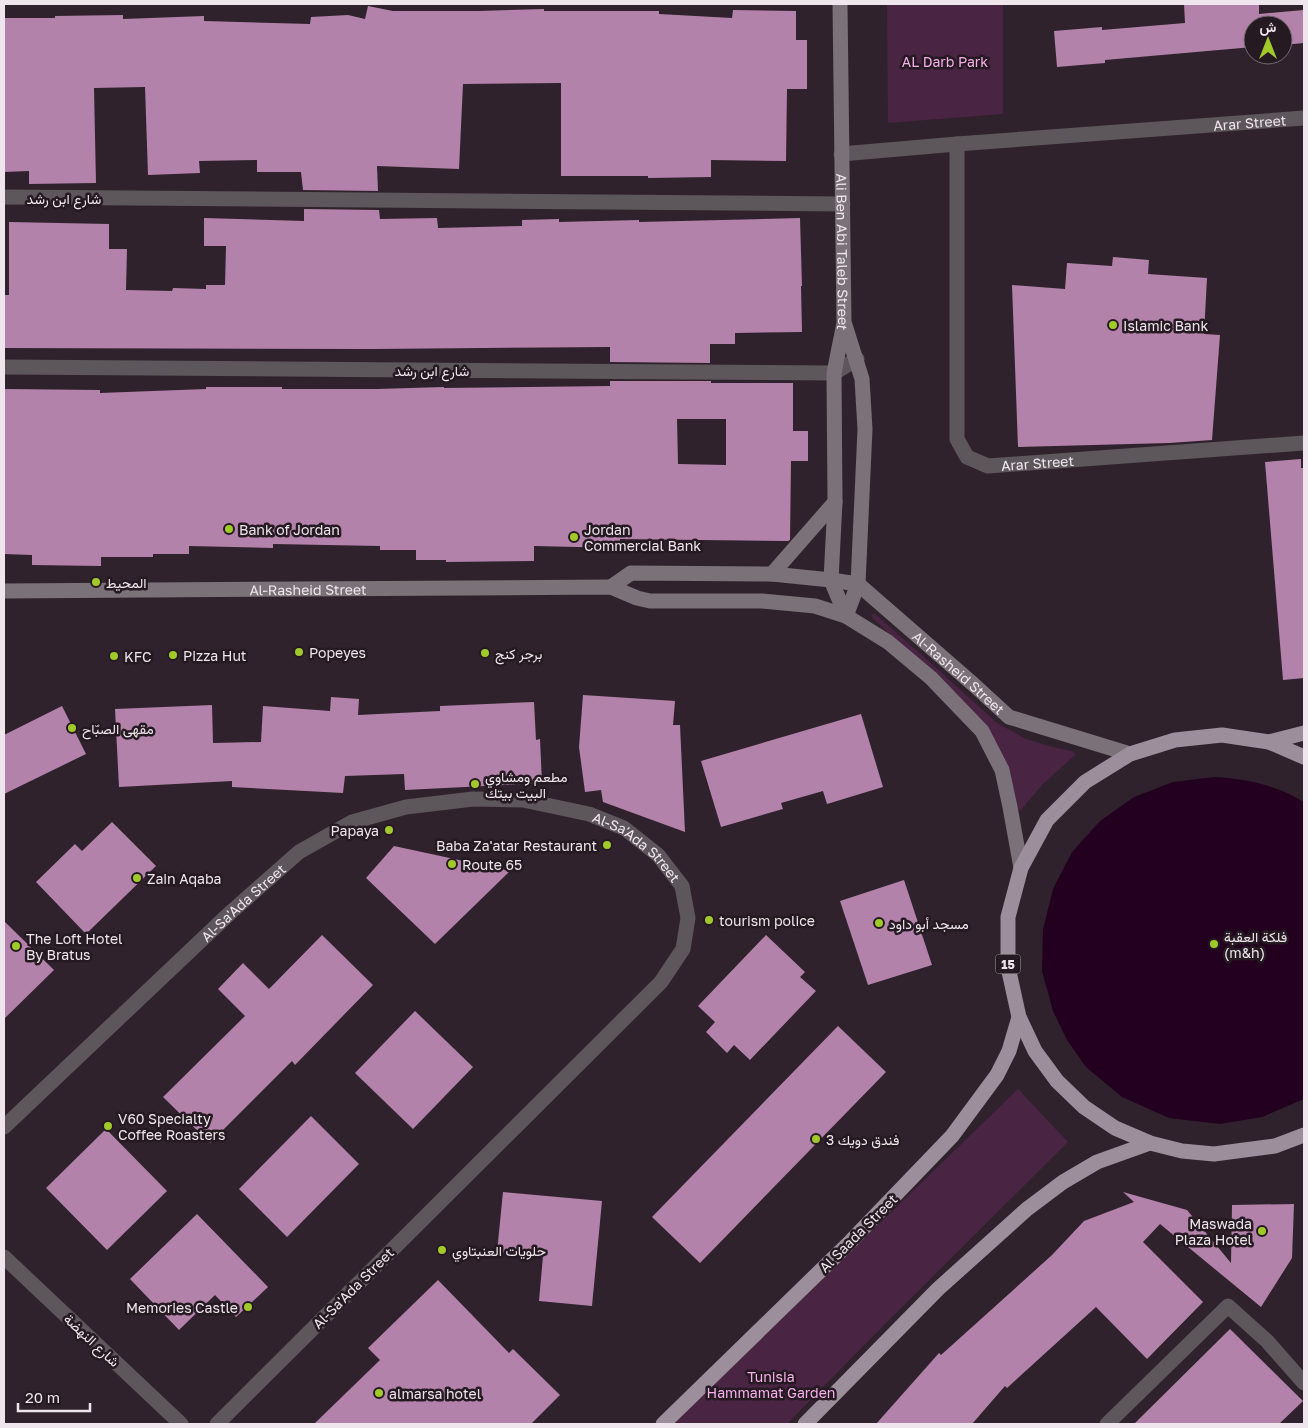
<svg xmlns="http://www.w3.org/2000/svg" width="1308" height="1428" viewBox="0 0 1308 1428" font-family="'Golos Text',Vazirmatn,sans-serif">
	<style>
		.green { fill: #492443 }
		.water { fill: #23001f }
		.building { fill: #b382aa; fill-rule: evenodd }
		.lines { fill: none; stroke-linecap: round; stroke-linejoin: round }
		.minor { stroke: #5d565b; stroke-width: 15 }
		.tertiary { stroke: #5d565b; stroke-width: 15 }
		.secondary { stroke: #7b7179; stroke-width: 15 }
		.trunk { stroke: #9c8e9a; stroke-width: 15 }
		.poi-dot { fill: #a1c92a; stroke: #251922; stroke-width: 2 }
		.labels { text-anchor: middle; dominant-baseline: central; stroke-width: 5; stroke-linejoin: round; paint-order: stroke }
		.shield { fill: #251922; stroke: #b2a8af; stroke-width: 1 }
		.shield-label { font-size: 12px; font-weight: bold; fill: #eee6ec }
		.park-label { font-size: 14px; fill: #f7b0ea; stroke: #251922 }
		.street-label { font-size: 14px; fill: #eee6ec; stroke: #251922 }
		.poi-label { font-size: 14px; fill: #eee6ec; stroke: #251922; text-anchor: start }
	</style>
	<rect width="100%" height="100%" fill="#2f222c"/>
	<g class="green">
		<polygon points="887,4 1003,4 1003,114 888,123"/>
		<path d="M871,614H875L933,665L997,723L1026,739L1053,747L1071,751L1076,754L1042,785L1020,811L1017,808C1011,778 1005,757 989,730L873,618Z"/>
		<polygon points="1018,1089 1068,1142 884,1325 787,1424 673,1424"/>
	</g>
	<path class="water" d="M1214,777C1248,779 1275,785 1304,802V1099L1262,1117L1220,1124L1169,1118L1122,1097L1086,1067L1067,1040L1053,1011L1042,971L1043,929L1053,889L1072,852L1100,821L1134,797L1173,782Z"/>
	<g class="building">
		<polygon points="1184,4 1259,4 1259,14 1304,10 1304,43 1283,45 1283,25 1253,25 1253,47 1105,60 1105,63 1057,67 1054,31 1102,27 1102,30 1185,23"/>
		<polygon points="368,6 393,11 479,11 544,9 544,11 659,11 659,14 732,18 733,10 796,11 796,40 807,40 807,89 787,89 786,161 711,160 711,177 648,178 648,176 561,176 561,83 463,84 459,169 377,166 378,191 303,190 301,172 257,172 257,160 199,161 200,173 148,175 145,87 94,88 96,183 29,184 29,171 4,172 4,18 55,18 55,16 123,15 123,19 204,16 204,21 310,24 311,17 348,15 365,19"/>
		<polygon points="304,209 379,210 380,219 437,218 438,228 522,226 522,220 559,219 559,222 639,220 639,222 800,218 802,286 801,286 802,332 735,333 735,344 710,344 710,363 610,362 610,347 371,349 4,348 4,295 9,295 9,222 109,224 109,249 127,249 126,290 172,291 173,288 206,289 206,285 225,285 226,246 204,246 204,218 304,221"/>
		<polygon points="1113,257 1149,260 1148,274 1207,278 1204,334 1220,335 1212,440 1169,443 1018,447 1012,285 1065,289 1067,263 1112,266"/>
		<path d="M610,381H711V383H793V431H808V461H791L790,540L788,541L620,539V548L534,546V561L446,562V560H416V550H380V546L273,544V548L189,546V554H153V557H101V566L32,565V555L4,554V389L100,390V393L206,389V387H282V389H377L444,387V388L610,386ZM677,419H726V465L678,464Z"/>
		<polygon points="1301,459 1301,468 1304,468 1304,678 1283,680 1265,462"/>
		<polygon points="583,695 675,701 673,725 680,725 685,832 603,802 601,790 585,792 579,747"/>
		<polygon points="331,697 359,699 358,715 440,711 440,706 534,702 536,740 540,739 542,783 405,790 404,774 345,776 343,793 232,787 232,781 119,787 115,709 212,705 213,743 261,742 263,706 330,711"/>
		<polygon points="62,706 86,754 4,794 4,735"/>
		<polygon points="861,714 883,787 827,804 823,791 781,803 783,809 721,827 701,761"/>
		<polygon points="112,822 156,866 86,934 36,882 75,844 82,851"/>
		<polygon points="394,846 510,871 435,944 366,878"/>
		<polygon points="904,880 932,965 868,985 840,901"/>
		<polygon points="4,921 54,970 4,1019"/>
		<polygon points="322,935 373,985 295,1065 292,1061 210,1143 163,1097 245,1016 218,989 243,963 269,989"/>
		<polygon points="766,935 805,972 800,977 816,991 750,1060 734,1045 727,1053 706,1032 715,1022 698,1006"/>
		<polygon points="415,1011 473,1067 413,1129 355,1073"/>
		<polygon points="838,1026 886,1072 700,1263 652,1217"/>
		<polygon points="311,1116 359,1164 287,1237 239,1189"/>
		<polygon points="106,1129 167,1191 107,1250 46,1188"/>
		<polygon points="503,1192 602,1201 592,1306 539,1301 543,1256 497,1252"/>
		<polygon points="1123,1192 1187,1210 1231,1263 1232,1205 1294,1204 1292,1258 1261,1307 1160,1224 1143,1242 1203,1302 1147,1359 1096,1307 1007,1388 1005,1386 972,1424 876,1424 939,1353 941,1355 1052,1255 1084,1221 1134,1202"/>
		<polygon points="197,1214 268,1287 236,1317 215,1295 179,1330 130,1279"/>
		<polygon points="438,1280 509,1353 513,1349 560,1395 531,1424 314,1424 380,1360 368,1348"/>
		<polygon points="1230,1329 1303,1401 1279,1424 1134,1424"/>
	</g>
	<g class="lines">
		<g class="minor">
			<path id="s1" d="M957,144V439L967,457L988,466L1304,443"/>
			<path id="s2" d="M841,154L957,144L1304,118"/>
			<polyline points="4,197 843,204"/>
			<polyline points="4,367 834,373 857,359"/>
			<path id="s3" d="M4,1127L231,912L299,852L352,822L406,807L473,799L523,800L589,814L624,828L658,855L682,886L688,918L683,949L661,982L217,1424"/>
			<polyline points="1107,1424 1228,1306 1267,1341 1304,1383"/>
		</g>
		<polyline class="tertiary" points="4,1257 181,1424"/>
		<g class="secondary">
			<path id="s4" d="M840,4L844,323L834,373L835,502L831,580L846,616"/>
			<polyline points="845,325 862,379 865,429 858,584 846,616"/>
			<polyline points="772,574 835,502"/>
			<path id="s5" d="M611,587L631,573L772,574L831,580L858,584L973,684L1009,717L1130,754"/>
			<path id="s6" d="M4,591L611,587L637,598L650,601H762L815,606L846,616L888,642L931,678L982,731L1002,770L1010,807L1021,868"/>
		</g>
		<g class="trunk">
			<polyline points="1269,742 1304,733"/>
			<polyline points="1304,757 1269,742 1222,735 1175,740 1130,754 1085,782 1047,820 1021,868 1008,917 1008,967 1019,1017 1035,1051 1057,1081 1084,1107 1115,1128 1150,1143 1182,1151 1214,1154 1275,1146 1304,1135"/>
			<polyline points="663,1424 851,1241 952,1136 997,1075 1009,1051 1019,1017"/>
			<polyline points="805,1424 938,1289 1027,1209 1063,1182 1097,1162 1150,1143"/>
		</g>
	</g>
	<g class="poi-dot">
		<circle cx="1113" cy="325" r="5"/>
		<circle cx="229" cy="529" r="5"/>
		<circle cx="574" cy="537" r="5"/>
		<circle cx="96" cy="582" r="5"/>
		<circle cx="299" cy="652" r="5"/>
		<circle cx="485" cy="653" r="5"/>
		<circle cx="173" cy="655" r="5"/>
		<circle cx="114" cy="656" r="5"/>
		<circle cx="72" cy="728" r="5"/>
		<circle cx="475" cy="784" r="5"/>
		<circle cx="389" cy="830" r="5"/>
		<circle cx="607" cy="845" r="5"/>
		<circle cx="452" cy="864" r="5"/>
		<circle cx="137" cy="878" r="5"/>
		<circle cx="709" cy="920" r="5"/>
		<circle cx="879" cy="923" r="5"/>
		<circle cx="1214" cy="944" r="5"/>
		<circle cx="16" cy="946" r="5"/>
		<circle cx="108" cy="1126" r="5"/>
		<circle cx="816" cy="1139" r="5"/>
		<circle cx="1262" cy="1231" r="5"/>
		<circle cx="442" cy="1250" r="5"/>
		<circle cx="248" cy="1307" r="5"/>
		<circle cx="379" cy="1393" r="5"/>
	</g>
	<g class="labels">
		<rect class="shield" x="995.5" y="954.5" width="25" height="19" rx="4"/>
		<g class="shield-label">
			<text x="1008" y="964">15</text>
		</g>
		<g class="park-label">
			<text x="945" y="61">AL Darb Park</text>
			<text x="771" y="1376">Tunisia<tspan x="771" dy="16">Hammamat Garden</tspan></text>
		</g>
		<g class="street-label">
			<text stroke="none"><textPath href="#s2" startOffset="410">Arar Street</textPath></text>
			<text x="64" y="198">شارع ابن رشد</text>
			<text stroke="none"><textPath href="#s4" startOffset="248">Ali Ben Abi Taleb Street</textPath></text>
			<text x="432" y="370">شارع ابن رشد</text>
			<text stroke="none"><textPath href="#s1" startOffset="388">Arar Street</textPath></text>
			<text stroke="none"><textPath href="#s6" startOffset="304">Al-Rasheid Street</textPath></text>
			<text stroke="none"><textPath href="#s5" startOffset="386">Al-Rasheid Street</textPath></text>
			<text stroke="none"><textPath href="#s3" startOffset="764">Al-Sa'Ada Street</textPath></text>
			<text stroke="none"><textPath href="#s3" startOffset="328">Al-Sa'Ada Street</textPath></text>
			<text transform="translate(858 1233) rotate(-45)">Al Saada Street</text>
			<text transform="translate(353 1288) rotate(-45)">Al-Sa'Ada Street</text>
			<text transform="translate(92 1340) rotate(43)">شارع النهضة</text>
		</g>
		<g class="poi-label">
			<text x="1123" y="325">Islamic Bank</text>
			<text x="239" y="529">Bank of Jordan</text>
			<text x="584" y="529">Jordan<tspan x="584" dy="16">Commercial Bank</tspan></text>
			<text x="106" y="582">المحيط</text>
			<text x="309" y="652">Popeyes</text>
			<text x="495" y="653">برجر كنج</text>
			<text x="183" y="655">Pizza Hut</text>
			<text x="124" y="656">KFC</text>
			<text x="82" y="728">مقهى الصبّاح</text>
			<text x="485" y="776">مطعم ومشاوي<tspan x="485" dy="16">البيت بيتك</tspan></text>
			<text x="379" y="830" text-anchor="end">Papaya</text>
			<text x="597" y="845" text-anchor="end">Baba Za'atar Restaurant</text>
			<text x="462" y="864">Route 65</text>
			<text x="147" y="878">Zain Aqaba</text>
			<text x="719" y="920">tourism police</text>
			<text x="889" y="923">مسجد أبو داود</text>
			<text x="1224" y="936">فلكة العقبة<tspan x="1224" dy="16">(m&amp;h)</tspan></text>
			<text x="26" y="938">The Loft Hotel<tspan x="26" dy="16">By Bratus</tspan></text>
			<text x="118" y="1118">V60 Specialty<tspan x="118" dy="16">Coffee Roasters</tspan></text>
			<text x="826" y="1139">فندق دويك 3</text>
			<text x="1252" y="1223" text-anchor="end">Maswada<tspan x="1252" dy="16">Plaza Hotel</tspan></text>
			<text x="452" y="1250">حلويات العنبتاوي</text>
			<text x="238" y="1307" text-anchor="end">Memories Castle</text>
			<text x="389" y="1393">almarsa hotel</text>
		</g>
	</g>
	<rect width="1308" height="1428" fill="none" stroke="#eee6ec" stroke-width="10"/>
	<g transform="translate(1268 40)"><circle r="24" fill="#251922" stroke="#756b73"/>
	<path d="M0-4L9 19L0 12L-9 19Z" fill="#a1c92a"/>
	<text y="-8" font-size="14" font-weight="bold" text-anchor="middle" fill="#eee6ec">ش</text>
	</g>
	<path d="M18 1403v8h72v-8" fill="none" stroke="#eee6ec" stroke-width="2.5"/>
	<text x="25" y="1403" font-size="15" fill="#eee6ec" stroke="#251922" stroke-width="4" paint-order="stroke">20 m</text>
</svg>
